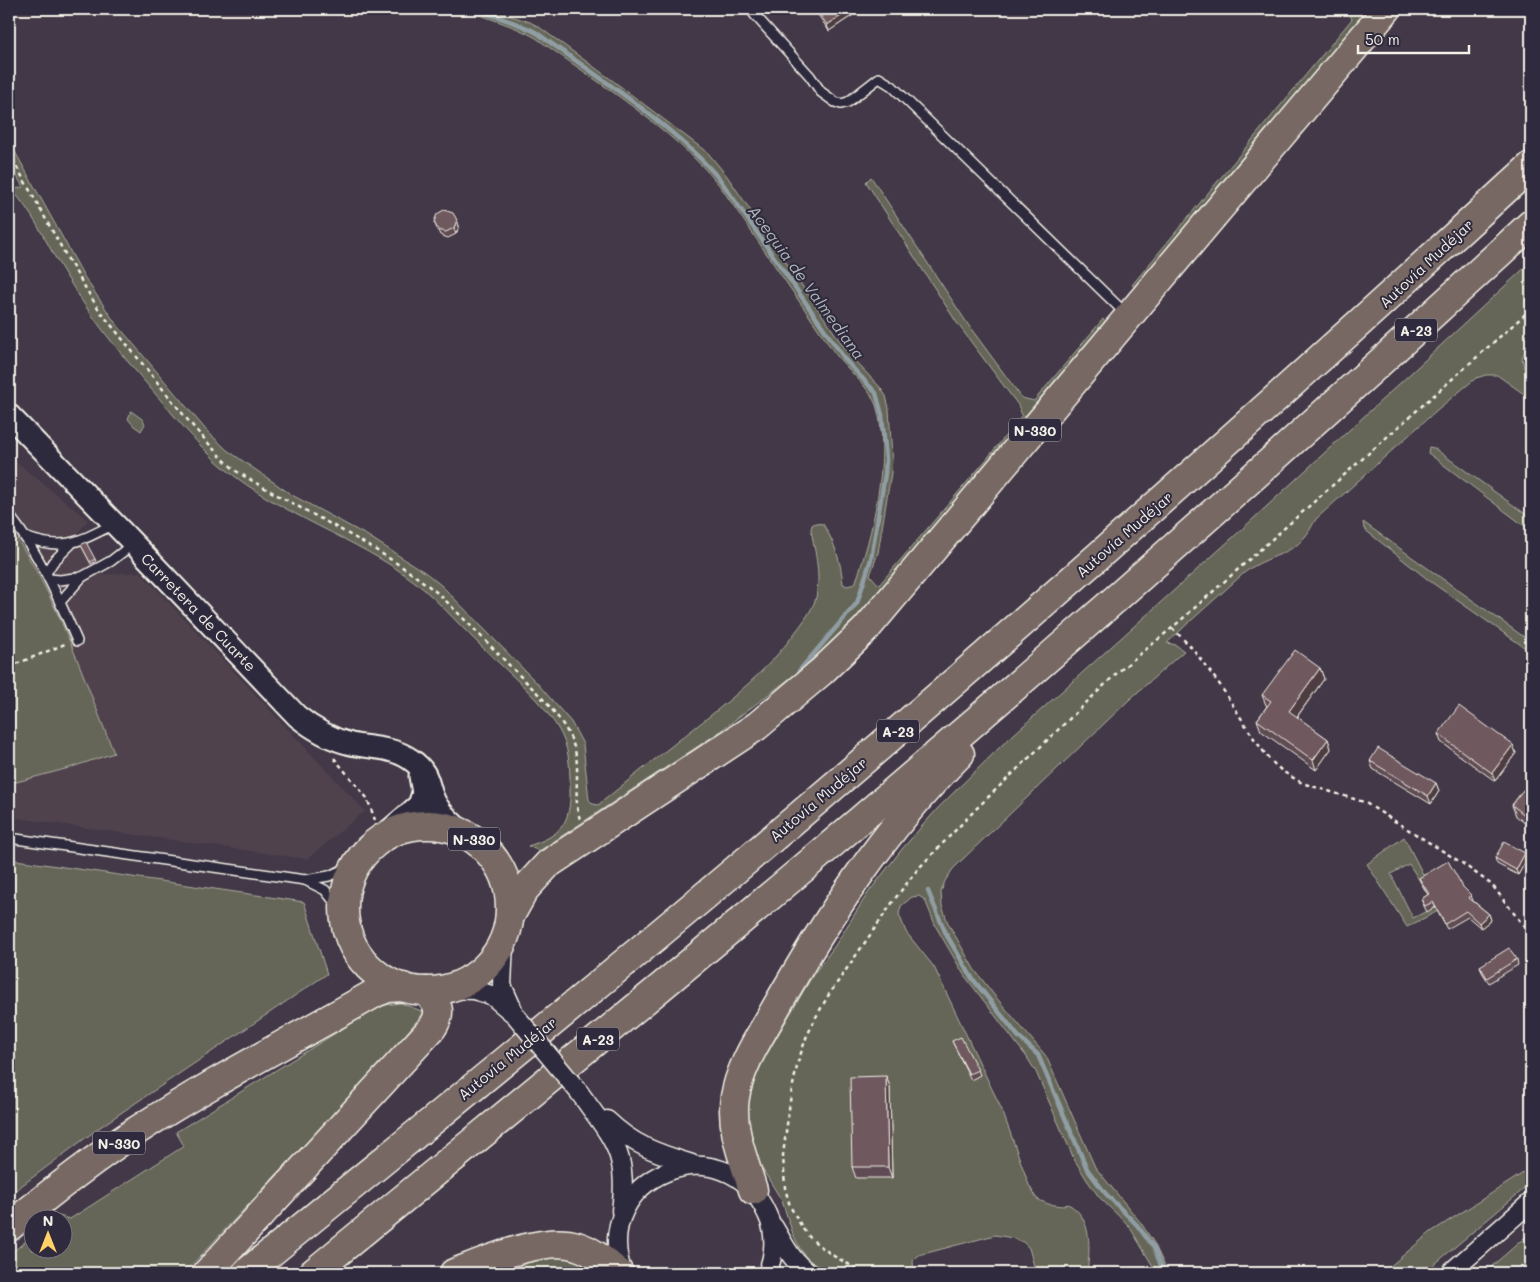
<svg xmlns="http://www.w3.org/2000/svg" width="1540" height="1282" viewBox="0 0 1540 1282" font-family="Mali,sans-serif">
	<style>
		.built { fill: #50424e }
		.green { fill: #656658; stroke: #acaca0 }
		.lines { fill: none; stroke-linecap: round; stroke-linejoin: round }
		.stream { stroke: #909ea4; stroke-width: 4.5 }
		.service-casing { stroke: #f4f1e8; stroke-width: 12 }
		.minor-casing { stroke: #f4f1e8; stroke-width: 21 }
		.tertiary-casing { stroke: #f4f1e8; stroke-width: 25 }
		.trunk-casing { stroke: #f4f1e8; stroke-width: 31 }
		.motorway-casing { stroke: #f4f1e8; stroke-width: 31 }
		.path { stroke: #f4f1e8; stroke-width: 2.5; stroke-dasharray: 4 4; stroke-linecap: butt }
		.service { stroke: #2f2a3d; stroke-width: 9 }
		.minor { stroke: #2f2a3d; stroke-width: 18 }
		.tertiary { stroke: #2f2a3d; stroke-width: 21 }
		.trunk { stroke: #776864; stroke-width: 28 }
		.motorway { stroke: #776864; stroke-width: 28 }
		.minor-bridge-casing { stroke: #f4f1e8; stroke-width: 21; stroke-linecap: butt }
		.minor-bridge { stroke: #2f2a3d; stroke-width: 18 }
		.wall { fill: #5f4c52; stroke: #f4f1e8 }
		.shaded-wall { fill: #4e3e42; stroke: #f4f1e8 }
		.building { fill: #6f585f; stroke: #f4f1e8 }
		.labels { text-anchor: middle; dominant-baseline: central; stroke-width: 4; stroke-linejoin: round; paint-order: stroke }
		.shield { fill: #2f2a3d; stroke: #b9b5b5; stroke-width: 1 }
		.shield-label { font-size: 14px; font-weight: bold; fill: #f4f1e8 }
		.street-label { font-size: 15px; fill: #f4f1e8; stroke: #2f2a3d }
		.water-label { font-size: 16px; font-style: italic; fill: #b1b9ba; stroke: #2f2a3d }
	</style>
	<rect width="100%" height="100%" fill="#423847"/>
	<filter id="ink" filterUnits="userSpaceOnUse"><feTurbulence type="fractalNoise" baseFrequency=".02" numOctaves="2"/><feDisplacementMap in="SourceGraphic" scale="10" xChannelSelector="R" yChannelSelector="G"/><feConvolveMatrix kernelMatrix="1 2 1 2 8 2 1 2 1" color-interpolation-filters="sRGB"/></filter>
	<g filter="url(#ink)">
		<polygon class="built" points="9,456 88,520 77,534 99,575 140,572 365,811 307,859 9,817"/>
		<g class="green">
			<path d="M465,9H489L530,22L539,27L616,83L708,153L727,176L851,357L879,386L886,396L889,409L892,458L891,473L878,553L870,575L879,585L986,460L1022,415L1018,405L957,323L866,182L871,177L969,326L1022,398L1034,401L1103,319L1107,325L879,597L814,660L715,735L539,851L528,846C560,836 571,824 570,790C570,771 570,753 562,736C548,705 503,668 478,643C454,620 432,593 404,574C343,532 269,510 214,459C194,440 176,418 158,397C133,368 108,339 86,307C77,293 67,278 59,264C44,238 32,212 12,190L23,187L9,162V141L85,278L114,321L206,430L227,450L292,495L368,536L426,573L442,586L537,683L571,722L583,744L589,800L593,804L598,805C624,784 651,762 678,741C721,707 765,675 797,630C804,621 811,611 815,601C822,577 815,553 811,529L812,525L815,523L823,524C835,543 841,562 843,584L847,586L855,584C872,537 892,454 876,405C869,386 846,369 834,352C796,297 758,241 720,186C672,128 597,82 536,38C514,25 488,19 465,9Z"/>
			<polygon points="1347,9 1374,9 1139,289 1132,285 1352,19"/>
			<path d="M1531,262V342L1526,348L1522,358L1525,370L1531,379V399L1497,375H1486L1476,378L1438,409L1316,519C1312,525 1309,533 1304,538C1291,555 1261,558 1244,573C1219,596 1192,619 1167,643L1176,645L1184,651L1130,699L965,857L953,869L945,881L941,892L942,906L948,923L974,969L994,995L1046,1056L1095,1167L1141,1223L1154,1243L1168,1273H1157L1129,1226L1099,1197L1087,1180L1074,1159L1036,1072L1026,1056L964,975L936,927L925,900L919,896L912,897L901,906L899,914L906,932L934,967L1002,1110L1029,1185L1037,1199L1048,1204L1063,1206L1068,1204C1093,1217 1090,1250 1087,1273H1036L1029,1248L1023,1242L1013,1238L995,1235L919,1255L913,1261L914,1273H836L814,1264L806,1257L799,1247L793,1234L782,1201L755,1157L749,1140L746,1106L748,1103L750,1088L757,1071L813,975L834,947L868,893L902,849L938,808L1003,744L1240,531Z"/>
			<polygon points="131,411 142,419 145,424 141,431 134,426 128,419"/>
			<polygon points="1429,447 1434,448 1531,518 1531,531 1428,453"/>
			<polygon points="1363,522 1531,642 1531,652 1431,582 1364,529"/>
			<path d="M9,527C57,595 83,677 114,753L69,768L9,784Z"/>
			<polygon points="1404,837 1426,880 1421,883 1409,864 1391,874 1413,918 1435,907 1438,911 1407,927 1367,864"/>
			<polygon points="9,859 304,902 327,974 103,1125 9,1195"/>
			<polygon points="401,1003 424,1012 389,1055 184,1273 9,1273 9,1255 32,1236 32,1250 62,1250 62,1220 54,1219 59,1216 70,1219 184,1146 176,1132 368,1013 385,1005"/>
			<polygon points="1531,1168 1531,1183 1424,1273 1382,1273 1431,1232"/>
			<polygon points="1531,1232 1531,1258 1518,1273 1484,1273"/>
			<path d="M552,1255C570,1256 586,1259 598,1273H497L526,1262Z"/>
		</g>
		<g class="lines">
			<g class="stream">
				<path d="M476,9C496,18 518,22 537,33C597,77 673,124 721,181L847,362L876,393L882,415L886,459L885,474L871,559L857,603L799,671"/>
				<polyline points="1353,9 1355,11"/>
				<polyline points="928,891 946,934 972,978 1018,1036 1038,1055 1087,1169 1106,1194 1137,1225 1154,1248 1164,1273"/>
			</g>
			<g class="service-casing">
				<g id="service">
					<polyline points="754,14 810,76 821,92 835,102 841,104 848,102 879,78 892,86 1127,315"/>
					<path d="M9,515C39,553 58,597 77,641"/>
					<path d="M25,537C64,552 80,541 114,524"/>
					<polyline points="46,573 53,562 71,544"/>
					<polyline points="49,579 60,580 82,577"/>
					<polyline points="60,602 82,577 111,561 133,544"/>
					<polyline points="9,838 305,880 329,876 356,864"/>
					<polyline points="305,880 325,890 344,914"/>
				</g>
			</g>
			<g class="minor-casing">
				<g id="minor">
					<polyline points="504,942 502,985 513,1010"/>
					<polyline points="445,989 474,990 491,995 515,1015"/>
					<path d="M579,1092C612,1139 629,1151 621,1211"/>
					<path d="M607,1120C634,1146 657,1153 692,1164"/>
					<path d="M774,1227C784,1244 792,1262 809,1273"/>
					<path d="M623,1273C587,1177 725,1120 767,1214C776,1232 775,1255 767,1273"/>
					<polyline points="1450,1273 1531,1202"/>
				</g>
			</g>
			<g class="tertiary-casing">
				<g id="tertiary">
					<path d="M9,415L134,544L297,716C313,729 330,739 351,744C370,748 393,747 410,759C434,775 425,789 438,807C444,817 454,824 462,832"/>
					<polyline points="375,843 419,805 423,793 420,776"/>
				</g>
			</g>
			<g class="trunk-casing">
				<g id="trunk">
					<circle cx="427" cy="908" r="83"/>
					<polyline points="510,916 525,889 548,864 757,726 821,672 866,629 1387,9"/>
					<path d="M9,1227C50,1193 91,1161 136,1131C213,1081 295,1039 375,993L388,988L403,987"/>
				</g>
			</g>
			<g class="motorway-casing">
				<g id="motorway">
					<path d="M753,1190C744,1160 730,1129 735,1097C740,1066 759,1038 774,1011C826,919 885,828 960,754"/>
					<path d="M207,1273L432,1028C443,1012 438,1004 426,991"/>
					<path d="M246,1273C413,1136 581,1001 746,861C1012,635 1274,403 1531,166"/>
					<path d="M313,1273C473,1141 634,1011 793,877C1044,665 1290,447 1531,224"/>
					<path d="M454,1273C486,1261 544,1235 577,1246C594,1251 606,1263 619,1273"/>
				</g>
			</g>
			<g class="path">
				<path d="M9,153L69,261L99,310L191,424L218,454L236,471C304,513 379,544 441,596C464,619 488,643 511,667C533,689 561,713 573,744C582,768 572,795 580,819"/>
				<polyline points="1172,628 1193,649 1220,685 1255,740 1270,760 1282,771 1302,783 1364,802 1462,863 1492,885 1523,925 1531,940"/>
				<polyline points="9,667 65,644"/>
				<polyline points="334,758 367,798 375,820"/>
				<polyline points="864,1273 832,1255 811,1239 803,1229 790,1206 785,1188 783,1155 791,1094 798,1062 806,1038 816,1017 828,996 897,896 918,869 979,806 1118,672 1172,628 1531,309"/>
			</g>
			<use href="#service" class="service"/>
			<use href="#minor" class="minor"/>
			<use href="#tertiary" class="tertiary"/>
			<use href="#trunk" class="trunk"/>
			<use href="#motorway" class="motorway"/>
			<g class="minor-bridge-casing">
				<polyline id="minor-bridge" points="515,1015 579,1092"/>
			</g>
			<use href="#minor-bridge" class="minor-bridge"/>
		</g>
		<g class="wall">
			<polygon points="814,9 862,9 829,31"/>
			<polygon points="457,220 459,226 456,234 448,238 440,235 434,222"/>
			<polygon points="81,545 95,559 96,561 91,564"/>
			<polygon points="1320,668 1324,679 1297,717 1328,739 1331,749 1316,770 1261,731 1257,720 1267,706 1266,705 1262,695"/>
			<polygon points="1438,734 1513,745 1516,753 1495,781 1441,742"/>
			<polygon points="1370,761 1436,783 1439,791 1431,804 1373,769"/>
			<polygon points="1531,780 1531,828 1516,816 1512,805"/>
			<polygon points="1525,853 1527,859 1518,875 1497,864 1495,858"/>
			<polygon points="1419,878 1463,887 1473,901 1489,914 1491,920 1481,928 1468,917 1447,929 1435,907 1427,912 1423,904 1421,899 1428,895 1421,883"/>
			<polygon points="1517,959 1518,965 1489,983 1482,972 1480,966"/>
			<polygon points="952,1041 978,1070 980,1075 971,1080"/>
			<polygon points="886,1076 890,1087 892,1178 856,1178 852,1167"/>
		</g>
		<g class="shaded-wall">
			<polygon points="852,9 862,9 829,31 827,25"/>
			<polygon points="457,220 459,226 456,234 454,228"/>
			<polygon points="1320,668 1324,679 1293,722 1289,711"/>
			<polygon points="1328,739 1331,749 1316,770 1313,760"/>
			<polygon points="1513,745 1516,753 1495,781 1492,773"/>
			<polygon points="1436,783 1439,791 1431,804 1428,796"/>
			<polygon points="1525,853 1527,859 1518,875 1516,870"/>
			<polygon points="1471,895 1473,901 1471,903 1469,898"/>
			<polygon points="1489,914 1491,920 1481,928 1479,923"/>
			<polygon points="886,1076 890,1087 892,1178 888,1167"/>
		</g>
		<g class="building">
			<polygon points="816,9 852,9 827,25"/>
			<polygon points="444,210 453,213 457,220 454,228 446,232 438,230 434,222 437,214"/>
			<polygon points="86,542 95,559 90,562 81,545"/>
			<polygon points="1295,650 1320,668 1289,711 1328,739 1313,760 1257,720 1271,701 1262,695"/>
			<polygon points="1459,706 1513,745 1492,773 1438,734"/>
			<polygon points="1378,748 1436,783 1428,796 1370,761"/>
			<polygon points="1531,780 1531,820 1512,805"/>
			<polygon points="1504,842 1525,853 1516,870 1495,858"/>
			<polygon points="1448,861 1463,887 1471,895 1469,898 1489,914 1479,923 1466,911 1445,924 1433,902 1425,906 1421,899 1429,894 1419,878"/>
			<polygon points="1509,948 1517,959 1487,978 1480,966"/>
			<polygon points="961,1037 978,1070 969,1074 952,1041"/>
			<polygon points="886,1076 888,1167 852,1167 850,1077"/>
		</g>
	</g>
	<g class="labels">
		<g class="shield">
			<rect x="1395" y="318.5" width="42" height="23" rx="4"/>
			<rect x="1009" y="418.5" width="52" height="23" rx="4"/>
			<rect x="877" y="719.5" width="42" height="23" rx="4"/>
			<rect x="448" y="827.5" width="52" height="23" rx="4"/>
			<rect x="577" y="1027.5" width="42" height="23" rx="4"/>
			<rect x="93" y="1131.5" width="52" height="23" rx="4"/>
		</g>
		<g class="shield-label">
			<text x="1416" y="330">A-23</text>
			<text x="1035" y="430">N-330</text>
			<text x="898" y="731">A-23</text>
			<text x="474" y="839">N-330</text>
			<text x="598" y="1039">A-23</text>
			<text x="119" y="1143">N-330</text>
		</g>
		<g class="street-label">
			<text transform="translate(1426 263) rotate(-43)">Autovía Mudéjar</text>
			<text transform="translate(1124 534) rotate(-41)">Autovía Mudéjar</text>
			<text transform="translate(199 612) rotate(46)">Carretera de Cuarte</text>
			<text transform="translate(818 799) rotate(-40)">Autovía Mudéjar</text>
			<text transform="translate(507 1058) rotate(-39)">Autovía Mudéjar</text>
		</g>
		<g class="water-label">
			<text transform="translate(807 282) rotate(54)">Acequia de Valmediana</text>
		</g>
	</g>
	<rect width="1540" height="1282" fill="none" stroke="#2f2a3d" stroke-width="30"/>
	<rect x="15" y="15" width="1510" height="1252" fill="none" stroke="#f4f1e8" stroke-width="2" filter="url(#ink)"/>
	<g transform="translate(48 1234)"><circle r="24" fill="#2f2a3d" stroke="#7e7a81"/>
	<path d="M0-4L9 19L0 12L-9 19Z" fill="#ffd166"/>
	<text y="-8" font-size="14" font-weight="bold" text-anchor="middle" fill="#f4f1e8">N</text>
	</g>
	<path d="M1358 45v8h111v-8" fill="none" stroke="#f4f1e8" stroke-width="2.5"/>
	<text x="1365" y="45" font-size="15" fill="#f4f1e8" stroke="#2f2a3d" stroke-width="4" paint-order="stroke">50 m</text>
</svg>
